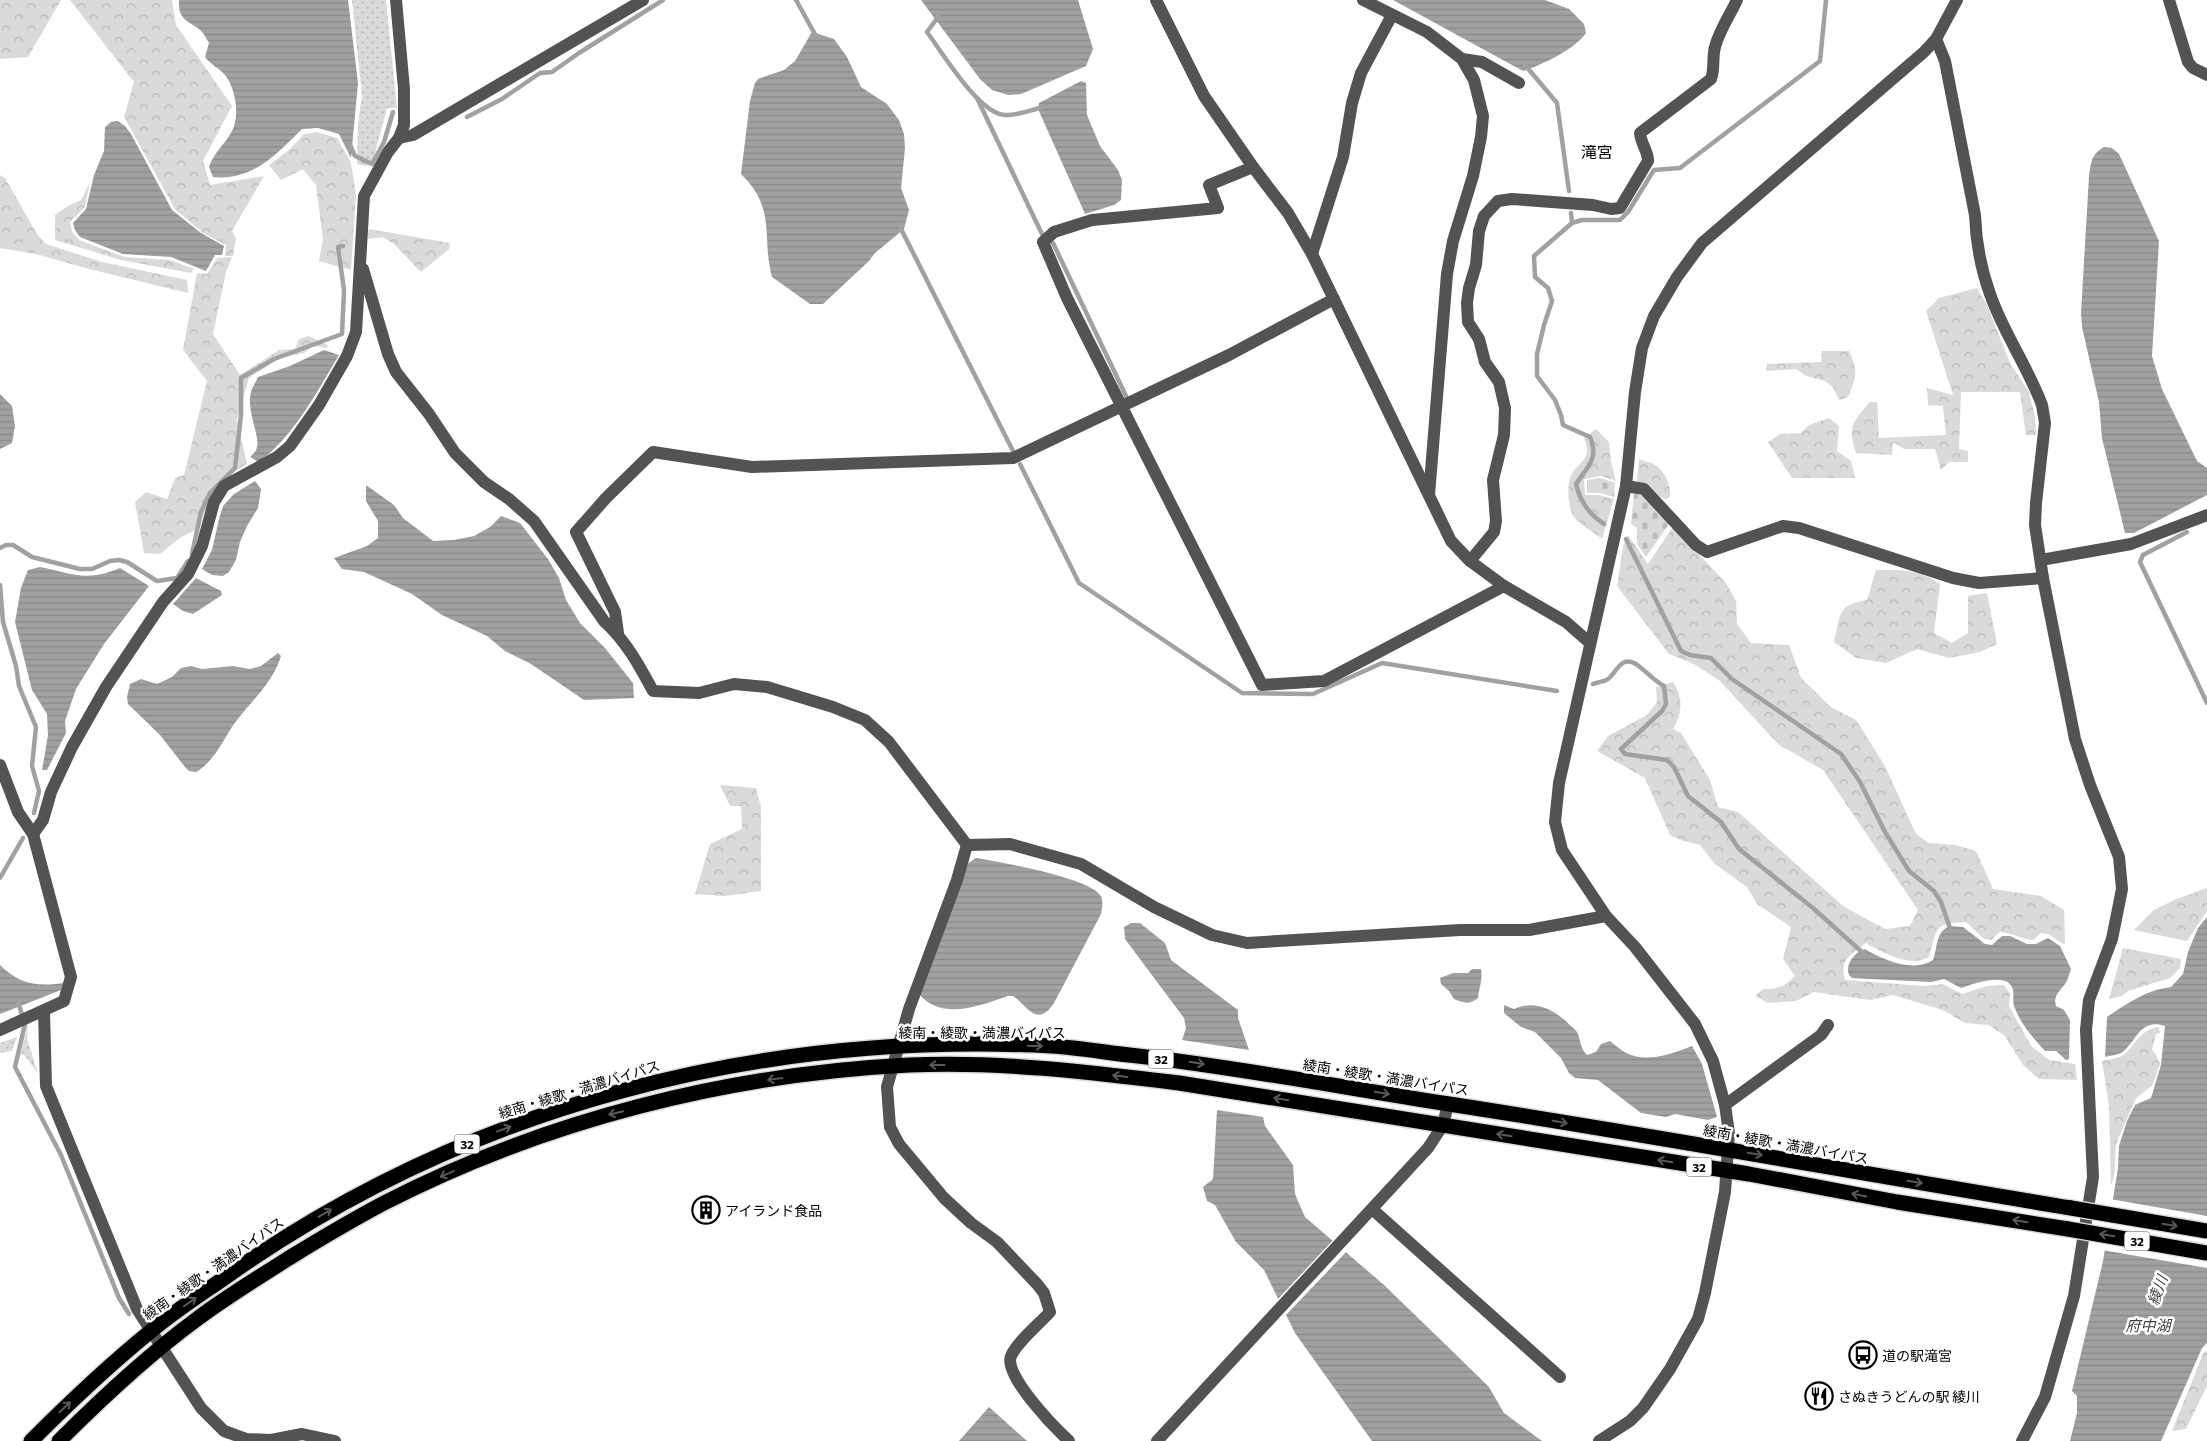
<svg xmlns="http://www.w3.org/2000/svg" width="2207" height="1441" viewBox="0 0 2207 1441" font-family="Commissioner,'Noto Sans JP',sans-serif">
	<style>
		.grass { fill: url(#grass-dots) }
		.forest { fill: url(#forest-crowns) }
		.cemetery { fill: url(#cemetery-stones) }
		.water { fill: url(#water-rules) }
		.pier { fill: #fff }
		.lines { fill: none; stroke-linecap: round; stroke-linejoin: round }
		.stream { stroke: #a1a1a1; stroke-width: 4.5 }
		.highway-casing { stroke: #dbdbdb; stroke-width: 18 }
		.minor { stroke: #535353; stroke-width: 12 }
		.highway { stroke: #000; stroke-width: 15 }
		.highway-bridge-casing { stroke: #dbdbdb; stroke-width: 18; stroke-linecap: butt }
		.highway-bridge { stroke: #000; stroke-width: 15 }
		.oneway { stroke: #595959 }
		.labels { text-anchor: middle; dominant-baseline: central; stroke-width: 5; stroke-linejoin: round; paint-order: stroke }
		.shield { fill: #fff; stroke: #4c4c4c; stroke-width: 1 }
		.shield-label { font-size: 12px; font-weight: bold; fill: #000 }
		.street-label { font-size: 14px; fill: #000; stroke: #fff }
		.poi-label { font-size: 14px; fill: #000; stroke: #fff; text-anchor: start }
		.water-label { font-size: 15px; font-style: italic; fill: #424242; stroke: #fff }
		.quarter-label { font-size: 16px; fill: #000; stroke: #fff }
	</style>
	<defs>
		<pattern id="grass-dots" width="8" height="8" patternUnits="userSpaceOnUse" patternTransform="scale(1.25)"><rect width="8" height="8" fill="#dadada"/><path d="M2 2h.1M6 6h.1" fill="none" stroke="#b9b9b9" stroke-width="1.8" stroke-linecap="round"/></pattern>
		<pattern id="forest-crowns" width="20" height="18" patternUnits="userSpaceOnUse" patternTransform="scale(1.25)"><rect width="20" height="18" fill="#dadada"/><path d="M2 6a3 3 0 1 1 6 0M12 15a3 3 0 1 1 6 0" fill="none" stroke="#b9b9b9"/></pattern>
		<pattern id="cemetery-stones" width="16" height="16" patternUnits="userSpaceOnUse" patternTransform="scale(1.25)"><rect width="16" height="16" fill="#dadada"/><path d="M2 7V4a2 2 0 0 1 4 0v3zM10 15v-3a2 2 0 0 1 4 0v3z" fill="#b9b9b9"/></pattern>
		<pattern id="water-rules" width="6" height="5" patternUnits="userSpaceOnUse" patternTransform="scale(1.25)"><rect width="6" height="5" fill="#a1a1a1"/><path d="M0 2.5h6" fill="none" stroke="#898989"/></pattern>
	</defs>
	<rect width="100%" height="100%" fill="#fff"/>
	<g class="grass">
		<polygon points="352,0 386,0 397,108 387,108 374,157 367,166 357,164 358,124 362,95"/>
		<polygon points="28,1024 27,1038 38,1074 25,1056 21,1053"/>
		<polygon points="17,1037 12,1051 0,1053 0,1043"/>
	</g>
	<g class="forest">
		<polygon points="0,0 61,0 28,57 0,59"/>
		<polygon points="70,0 172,0 176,25 232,106 203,161 210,185 264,176 232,231 236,238 233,256 225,256 226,245 203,233 175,209 124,117 134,82"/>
		<polygon points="317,132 337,138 351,163 356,194 351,270 319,261 323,240 316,185 303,169 281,180 269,165 289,150 304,134"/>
		<polygon points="0,175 5,178 37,234 46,244 102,262 187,280 188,293 89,269 36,254 0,248"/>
		<polygon points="90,182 85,207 70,222 72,232 79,240 124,257 170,260 194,269 191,273 121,260 55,240 55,215 68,206 81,200"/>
		<polygon points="369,229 450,243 449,249 421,272 395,245 383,237 367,239"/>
		<path d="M232,257L226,272L213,334L240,375L279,350L295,349L299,339L309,336L327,345L328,348L313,346L304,353L280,358L249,378L237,420L247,464C215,482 211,497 198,529L181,537L160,554L144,553L135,502L146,492L167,499L175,478L184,475L207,381L183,350L197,273L207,274L217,258Z"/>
		<path d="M1977,288L1987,305L2010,363L2029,392L2035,416L2036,435H2026L2020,392H1961L1959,449L1968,451V462H1949L1941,470L1935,449H1904L1893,442L1892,455L1856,453C1847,428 1853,421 1870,402H1877L1879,438L1946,435L1943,406L1928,405L1927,388L1953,395L1926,311L1939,298Z"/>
		<path d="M1822,351H1849C1858,370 1857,377 1848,397L1839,400L1833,387L1825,381L1806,376L1796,369L1766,371L1767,364L1821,362Z"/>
		<polygon points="1829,418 1839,426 1837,451 1851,461 1855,478 1792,478 1768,442 1780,434 1801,433 1809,425"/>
		<path d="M1596,429L1609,442L1611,462L1616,481L1601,476L1584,479L1585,495H1599L1614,499L1602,539C1594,532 1580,525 1574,517C1568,509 1567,488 1570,478C1577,460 1594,462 1584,438Z"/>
		<path d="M1639,459C1644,461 1650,462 1655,465C1664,470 1672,486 1670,497L1666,499L1658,496L1637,482Z"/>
		<path d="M1673,527L1726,583L1736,601L1737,624L1751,643L1789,645L1801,678L1831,707L1856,720L1885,766L1916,834L1929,843L1955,845L1976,851L1993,889L2041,896L2064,910L2065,945L2048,934L2041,933L2033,940C2021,939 2012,933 2000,932L1991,940L1984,939L1966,922C1933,924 1938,926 1929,957C1910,968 1884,953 1866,943C1851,955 1839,959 1845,980L1924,986L1943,984L1962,994L1987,986L2004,985L2010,994L2009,1006L2031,1046L2049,1060L2075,1064L2077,1080L2039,1079L2023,1065L2005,1036L1989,1025L1965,1023L1943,1010L1893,995L1870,1000L1814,992L1796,1001L1768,1003L1755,996L1763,989C1778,989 1785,987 1795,976L1783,959L1791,927L1757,904L1747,887L1715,864L1700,845L1683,841L1670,835L1645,778L1597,751L1608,736L1647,715L1657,702L1656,687L1673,682C1683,698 1683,713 1673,729L1681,733L1710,780L1718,807L1738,812L1843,906L1885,929L1910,926L1918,910L1823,770L1778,744L1720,681L1694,664L1669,654L1617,586L1623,547L1628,535L1648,564Z"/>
		<path d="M1876,570C1902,570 1919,569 1940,584L1934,633L1952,643L1968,633V596L1987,593L1997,644L1980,652L1949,658L1917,649L1886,663L1856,658L1834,642C1841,615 1836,605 1867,600Z"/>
		<polygon points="720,785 756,788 761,807 761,891 725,896 695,894 710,844 742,829 741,806 730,806"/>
		<polygon points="2207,888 2207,911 2187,941 2134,930 2154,910 2174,900"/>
		<polygon points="2123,948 2181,959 2180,968 2170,978 2128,991 2122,996 2109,999"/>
		<path d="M2159,1027L2160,1033L2156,1034L2152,1050L2155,1053L2160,1064L2152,1086L2136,1098L2116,1144L2114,1176L2111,1186L2109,1106L2102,1061C2109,1059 2121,1058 2125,1054C2136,1044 2141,1029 2159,1027Z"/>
		<polygon points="2207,1350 2207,1386 2186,1429 2172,1431 2203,1354"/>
	</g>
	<g class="cemetery">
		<polygon points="1601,478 1615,483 1614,497 1600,493 1587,493 1587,480"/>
		<polygon points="1634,493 1644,496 1669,524 1646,557 1637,544 1637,528 1631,524"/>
	</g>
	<g class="water">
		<path d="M179,0H348L358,83L351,158L339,134L318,128L302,129C276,155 252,181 213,177L209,167C215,150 225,145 232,131C240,116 236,89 225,75C219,68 211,65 205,57L209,43C206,38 203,32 199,29C186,20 178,19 179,0Z"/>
		<polygon points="921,0 1078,0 1093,49 1086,66 1021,94 1008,95 992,90 980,79"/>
		<path d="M1393,0H1545L1569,9L1584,24L1586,33C1575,49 1542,65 1523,71Z"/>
		<path d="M812,32L834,39L847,57L861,87L887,104L899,120L904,134L905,148L901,188L909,210L904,229L875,253L869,261L823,304H810L772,277C761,235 777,209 741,174L750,101L755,83L758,79L784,70L795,61Z"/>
		<polygon points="1081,81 1086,83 1087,115 1100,146 1118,170 1122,180 1121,200 1114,205 1085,214 1038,109 1039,103"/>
		<polygon points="118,121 125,126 131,134 172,210 201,233 224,246 222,255 215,255 206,271 171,257 123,254 80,237 75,230 73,223 86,209 94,175 104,151 105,127 111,122"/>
		<path d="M2104,147L2112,148L2119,154L2159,241L2152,356L2162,389L2197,461L2207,468V495L2134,533H2125L2102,438L2099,402L2082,327L2081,313L2089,177C2091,163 2091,154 2104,147Z"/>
		<path d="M324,350L339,355C316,393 295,435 259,462L250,457C253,454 256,452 257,447C260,435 246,411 251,392C252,387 256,382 258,377L290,366Z"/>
		<polygon points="0,394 12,406 15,426 12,443 0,449"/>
		<polygon points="255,481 261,489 258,508 247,526 240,542 236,560 229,572 223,576 212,575 202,569 212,550 219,519 223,506 234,494"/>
		<polygon points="366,485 394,505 403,518 433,541 454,540 474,536 490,527 501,516 520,523 548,559 559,578 566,600 580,623 605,648 633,683 634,698 584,700 531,664 505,651 487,636 442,615 412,594 364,572 342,569 334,558 367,546 378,538 378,521 366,501"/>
		<path d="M40,567C74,574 86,582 120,568L149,586L104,644L76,689L65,721L66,733L47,770H42L48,735L47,714L32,690L15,622L21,588L28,570Z"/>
		<polygon points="196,578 221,591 222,595 193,614 183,611 173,604"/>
		<path d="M278,653L281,656C273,683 250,702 234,724C223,740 214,762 196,772L189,771L185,767L160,735L128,704L127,697L130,684L141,679L157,684L172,677L181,668L191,666L202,669L233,666L250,669L261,666Z"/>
		<path d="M976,858C999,862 1087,877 1100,895C1104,900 1102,908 1101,914L1054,1003C1037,1029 1027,1005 1013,996H1008C979,1006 942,1021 919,994L967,864Z"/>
		<path d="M2207,917V1343L2202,1348L2161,1441H2070L2077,1413V1396L2072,1391L2103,1261L2118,1168L2119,1146L2127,1121L2135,1105L2151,1098L2161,1065L2165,1026C2139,1017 2135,1045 2121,1053C2116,1055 2109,1056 2105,1057L2107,1017C2128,1003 2146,990 2171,987L2183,974L2188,952L2198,928Z"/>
		<polygon points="1131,923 1140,923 1165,943 1171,960 1238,1010 1238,1018 1249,1050 1182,1040 1186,1028 1184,1018 1125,939 1124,927"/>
		<path d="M1950,926L1963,927L1985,944L1992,945L2002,936H2010L2027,944H2036L2048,938L2060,946L2071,969C2069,974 2068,980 2065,984C2059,992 2053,996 2056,1006L2064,1010L2070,1020L2069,1059L2066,1060L2056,1051H2045C2033,1038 2020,1023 2014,1006C2012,1000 2015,993 2012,987C2005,972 1972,984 1961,988L1944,979L1931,982L1852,978L1849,975C1845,964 1854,953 1865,949C1883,960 1913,973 1933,960C1938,947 1935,932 1950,926Z"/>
		<path d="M0,965C19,984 37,987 63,983L61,990L0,1014Z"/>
		<path d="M1472,969H1481C1483,980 1479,987 1478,998C1469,1005 1464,1003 1454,999L1449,991L1441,984L1440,978L1453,973H1468Z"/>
		<path d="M1504,1005L1514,1009C1534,1000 1551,1008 1567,1022C1570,1026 1576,1029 1578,1034C1581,1042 1580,1048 1587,1055L1596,1052L1601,1044L1610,1041C1615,1045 1621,1050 1626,1053C1647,1063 1672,1054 1692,1046L1702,1064L1717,1117L1708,1120L1675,1114L1666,1117L1641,1113L1598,1080L1575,1078L1569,1073L1561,1058L1535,1032L1521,1027L1504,1013Z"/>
		<polygon points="1217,1110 1263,1117 1265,1126 1293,1165 1295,1194 1305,1217 1384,1285 1445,1344 1489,1387 1504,1413 1542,1441 1372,1441 1295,1333 1264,1270 1236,1242 1215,1205 1207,1201 1203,1187 1213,1179"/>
		<polygon points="989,1407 1027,1441 959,1441"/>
	</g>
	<g class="pier">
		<polygon points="2110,1199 2207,1216 2207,1268 2102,1250"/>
		<polygon points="1335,1238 1348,1250 1284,1317 1276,1301"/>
	</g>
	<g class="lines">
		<g class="stream">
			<polyline points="796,0 816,36"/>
			<path d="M938,17L927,32C942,52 979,114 1005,115C1017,116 1031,110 1043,107"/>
			<polyline points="1525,65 1557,103 1569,191"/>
			<polyline points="977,98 1042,234"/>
			<polyline points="467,117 502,99 540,73 552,72 579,53 663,0"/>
			<polyline points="350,145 355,156 372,164 384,142 393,112"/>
			<path d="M1571,213L1572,223L1534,256L1535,277L1548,288L1552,301L1544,325L1537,354V376L1555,400L1561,415L1563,425L1590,437C1599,459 1588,466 1576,484C1580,501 1590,515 1604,524"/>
			<polyline points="1572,223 1582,220 1620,220 1628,212 1654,170 1680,168 1820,61 1826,0"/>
			<polyline points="899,225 1013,451"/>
			<polyline points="1053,243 1126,396"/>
			<polyline points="1020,464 1079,583 1242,693 1313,694 1382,663 1557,691"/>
			<polyline points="2187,532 2143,555 2140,562 2207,703"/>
			<polyline points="1626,539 1681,651 1690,655 1711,658 1732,679 1841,754 1860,782 1885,832 1909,871 1934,891 1941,902 1951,931"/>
			<polyline points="0,548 6,545 13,545 32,557 80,569 92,569 110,561 119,560 127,562 157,581 177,578 188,561"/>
			<polyline points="192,554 201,512 210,493 235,468 241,415 241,378 274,359 342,334 344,290 338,247 343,246"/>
			<polyline points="0,585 3,622 16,666 19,686 36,727 32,766 39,791 34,813"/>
			<path d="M1593,684C1597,682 1604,682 1608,679C1617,672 1621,655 1636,664C1646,671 1653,680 1664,686L1666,704L1662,711L1621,749L1625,754L1667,760L1674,767L1688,796L1721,822L1739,849L1813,908L1863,953"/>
			<polyline points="0,878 23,838"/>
			<polyline points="18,1002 25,1024 15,1067 61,1155 119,1298 129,1314"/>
		</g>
		<g class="highway-casing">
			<g id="highway">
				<path d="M31,1441C69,1403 109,1365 151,1331C176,1310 203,1293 230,1274C471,1105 759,1031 1052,1046C1081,1048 1109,1053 1138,1056C1242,1068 1346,1088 1449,1104C1657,1136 1864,1174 2071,1208"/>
				<path d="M59,1441C102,1398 148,1355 197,1319C226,1297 258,1278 289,1258C320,1239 352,1220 384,1203C545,1120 729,1074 909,1065C999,1061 1089,1072 1179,1083L1749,1174L1897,1202L2068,1229"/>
			</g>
		</g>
		<g class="minor">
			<polyline points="1156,0 1204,96 1253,167 1288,213 1312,254 1451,541 1470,561 1504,586 1566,622 1590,643"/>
			<polyline points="1363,0 1427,32 1462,59 1474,80 1483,116 1481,137 1473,176 1453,241 1447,274 1429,495"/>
			<polyline points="2169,0 2188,62 2193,68 2207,75"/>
			<path d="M1936,39L1945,61L1975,215C1976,242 1981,269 1990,294C2003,332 2028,367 2042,405L2045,423L2036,503L2035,525L2043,578L2075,739L2090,785L2119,857L2122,889L2112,939L2089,1000L2086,1030L2093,1177L2074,1296L2045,1397L2022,1441"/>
			<polyline points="1462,59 1482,62 1519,83"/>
			<polyline points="399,138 413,135 643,0"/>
			<polyline points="1253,167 1209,185 1218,208 1092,220 1054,232 1043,242 1067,298 1262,685 1324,681 1504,586"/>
			<polyline points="1312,254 1343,157 1352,103 1361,73 1392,15"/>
			<path d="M363,269L388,354L396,372L429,414L455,453L484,482L509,499L534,521L604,621C626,641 639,665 653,691L699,693L734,684L767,687L833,707L865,720L889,742L967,845"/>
			<polyline points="1626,486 1644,489 1696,545 1707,552 1783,526 1799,528 1953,578 1979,583 2043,578"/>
			<polyline points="2041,560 2131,544 2207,515"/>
			<path d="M1470,561L1494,532L1496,521L1493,480L1504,435L1505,408L1499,382L1485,362L1479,339L1468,322L1467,303L1469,288L1476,265L1479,231L1484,216L1498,201L1512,199L1593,205L1611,209L1620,208L1648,161C1648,151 1641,144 1640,133L1711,79C1715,68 1712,58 1715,47C1719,31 1730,15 1737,0"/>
			<polyline points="618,633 615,612 576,532 606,498 653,452 752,467 1013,458 1229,355 1334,299"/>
			<polyline points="0,765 18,812 33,834 71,977 64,1001 0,1030"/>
			<polyline points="33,834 43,820 51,792 72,747 106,687 163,602 188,574 202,546 214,502 224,486 277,457 290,446 319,405 347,356 356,332 364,196 388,152 399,138 404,125 404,89 396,0"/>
			<path d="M967,845L957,880L909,1009L887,1087L890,1127L899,1144L944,1198L971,1223L997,1242L1037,1284L1044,1293L1050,1312C1039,1324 1017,1342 1011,1356C1003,1375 1055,1428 1069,1441"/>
			<polyline points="967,845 1010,844 1081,864 1154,907 1212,935 1247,943 1460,930 1529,930 1606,916"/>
			<polyline points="44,1011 46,1086 137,1309 201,1408 224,1431 246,1439 271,1440 302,1434 335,1441"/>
			<polyline points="1725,1105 1821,1035 1828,1025"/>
			<polyline points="1372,1209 1560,1377"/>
			<polyline points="1157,1441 1428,1148 1443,1125 1448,1104"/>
			<polyline points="1599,1441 1630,1421 1643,1408 1670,1369 1698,1319 1705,1293 1725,1192 1729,1133 1725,1105 1713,1061 1695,1024 1635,947 1606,916 1562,850 1555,822 1559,783 1626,486 1635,392 1642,348 1654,316 1677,277 1702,243 1924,52 1936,39 1957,0"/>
		</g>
		<use href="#highway" class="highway"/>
		<g class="highway-bridge-casing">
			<g id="highway-bridge">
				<polyline points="2071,1208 2207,1231"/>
				<polyline points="2068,1229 2207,1253"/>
			</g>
		</g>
		<use href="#highway-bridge" class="highway-bridge"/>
	</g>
	<defs><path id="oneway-shaft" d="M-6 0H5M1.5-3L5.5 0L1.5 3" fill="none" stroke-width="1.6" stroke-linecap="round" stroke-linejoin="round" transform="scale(1.25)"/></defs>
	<g class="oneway">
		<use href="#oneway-shaft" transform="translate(1035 1046) rotate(1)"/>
		<use href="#oneway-shaft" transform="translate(1197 1063) rotate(9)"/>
		<use href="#oneway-shaft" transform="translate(937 1065) rotate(180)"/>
		<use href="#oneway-shaft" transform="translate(1120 1076) rotate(-173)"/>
		<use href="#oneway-shaft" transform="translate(775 1079) rotate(172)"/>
		<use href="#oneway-shaft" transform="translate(1382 1093) rotate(9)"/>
		<use href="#oneway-shaft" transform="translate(1281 1099) rotate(-171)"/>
		<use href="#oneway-shaft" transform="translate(616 1113) rotate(166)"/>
		<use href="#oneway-shaft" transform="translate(1560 1122) rotate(10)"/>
		<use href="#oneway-shaft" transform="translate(504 1129) rotate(-21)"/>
		<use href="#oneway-shaft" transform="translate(1504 1135) rotate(-171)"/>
		<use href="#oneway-shaft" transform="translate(1755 1154) rotate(10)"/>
		<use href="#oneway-shaft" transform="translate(1665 1161) rotate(-171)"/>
		<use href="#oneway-shaft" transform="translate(447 1174) rotate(157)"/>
		<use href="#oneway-shaft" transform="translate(1915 1182) rotate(9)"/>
		<use href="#oneway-shaft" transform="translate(1859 1195) rotate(-169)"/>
		<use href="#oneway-shaft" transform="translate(325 1213) rotate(-31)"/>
		<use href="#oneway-shaft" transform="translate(2020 1221) rotate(-171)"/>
		<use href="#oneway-shaft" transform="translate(2170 1225) rotate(10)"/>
		<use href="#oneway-shaft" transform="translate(2107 1235) rotate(-170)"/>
		<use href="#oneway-shaft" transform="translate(190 1302) rotate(-35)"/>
		<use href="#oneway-shaft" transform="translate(65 1407) rotate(-44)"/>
	</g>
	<defs>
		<g id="building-ring" transform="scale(1.4375)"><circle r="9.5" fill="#fff" stroke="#000" stroke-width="1.5"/><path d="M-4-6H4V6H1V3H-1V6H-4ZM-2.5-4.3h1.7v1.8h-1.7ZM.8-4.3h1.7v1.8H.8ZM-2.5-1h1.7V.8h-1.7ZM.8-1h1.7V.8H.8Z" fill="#000"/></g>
		<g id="bus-ring" transform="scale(1.4375)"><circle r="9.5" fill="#fff" stroke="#000" stroke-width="1.5"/><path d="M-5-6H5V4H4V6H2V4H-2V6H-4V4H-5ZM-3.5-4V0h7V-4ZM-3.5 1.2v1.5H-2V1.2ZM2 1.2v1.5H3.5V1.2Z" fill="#000"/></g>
		<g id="restaurant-ring" transform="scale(1.4375)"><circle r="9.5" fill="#fff" stroke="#000" stroke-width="1.5"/><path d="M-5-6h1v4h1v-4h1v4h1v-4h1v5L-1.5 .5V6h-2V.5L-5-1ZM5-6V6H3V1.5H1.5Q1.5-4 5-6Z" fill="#000"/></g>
	</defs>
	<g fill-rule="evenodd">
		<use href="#building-ring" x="706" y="1210"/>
		<use href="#bus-ring" x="1863" y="1355"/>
		<use href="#restaurant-ring" x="1819" y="1396"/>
	</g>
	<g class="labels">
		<g class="shield">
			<rect x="1148.5" y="1049.5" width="25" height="19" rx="4"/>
			<rect x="454.5" y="1134.5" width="25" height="19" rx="4"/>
			<rect x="1686.5" y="1157.5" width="25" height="19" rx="4"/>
			<rect x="2124.5" y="1231.5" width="25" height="19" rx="4"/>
		</g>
		<g class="shield-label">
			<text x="1161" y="1059">32</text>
			<text x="467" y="1144">32</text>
			<text x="1699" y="1167">32</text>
			<text x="2137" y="1241">32</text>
		</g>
		<g class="street-label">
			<text x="982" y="1032">綾南・綾歌・満濃バイパス</text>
			<text transform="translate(1386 1077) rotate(9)">綾南・綾歌・満濃バイパス</text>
			<text transform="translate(579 1089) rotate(-17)">綾南・綾歌・満濃バイパス</text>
			<text transform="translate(1786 1144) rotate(10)">綾南・綾歌・満濃バイパス</text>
			<text transform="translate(213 1268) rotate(-35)">綾南・綾歌・満濃バイパス</text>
		</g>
		<g class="poi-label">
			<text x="725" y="1210">アイランド食品</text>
			<text x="1882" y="1355">道の駅滝宮</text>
			<text x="1838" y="1396">さぬきうどんの駅 綾川</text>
		</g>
		<g class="water-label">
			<text transform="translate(2157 1290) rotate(-70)">綾川</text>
			<text x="2148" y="1325">府中湖</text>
		</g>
		<g class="quarter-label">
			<text x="1597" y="151">滝宮</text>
		</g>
	</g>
</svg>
